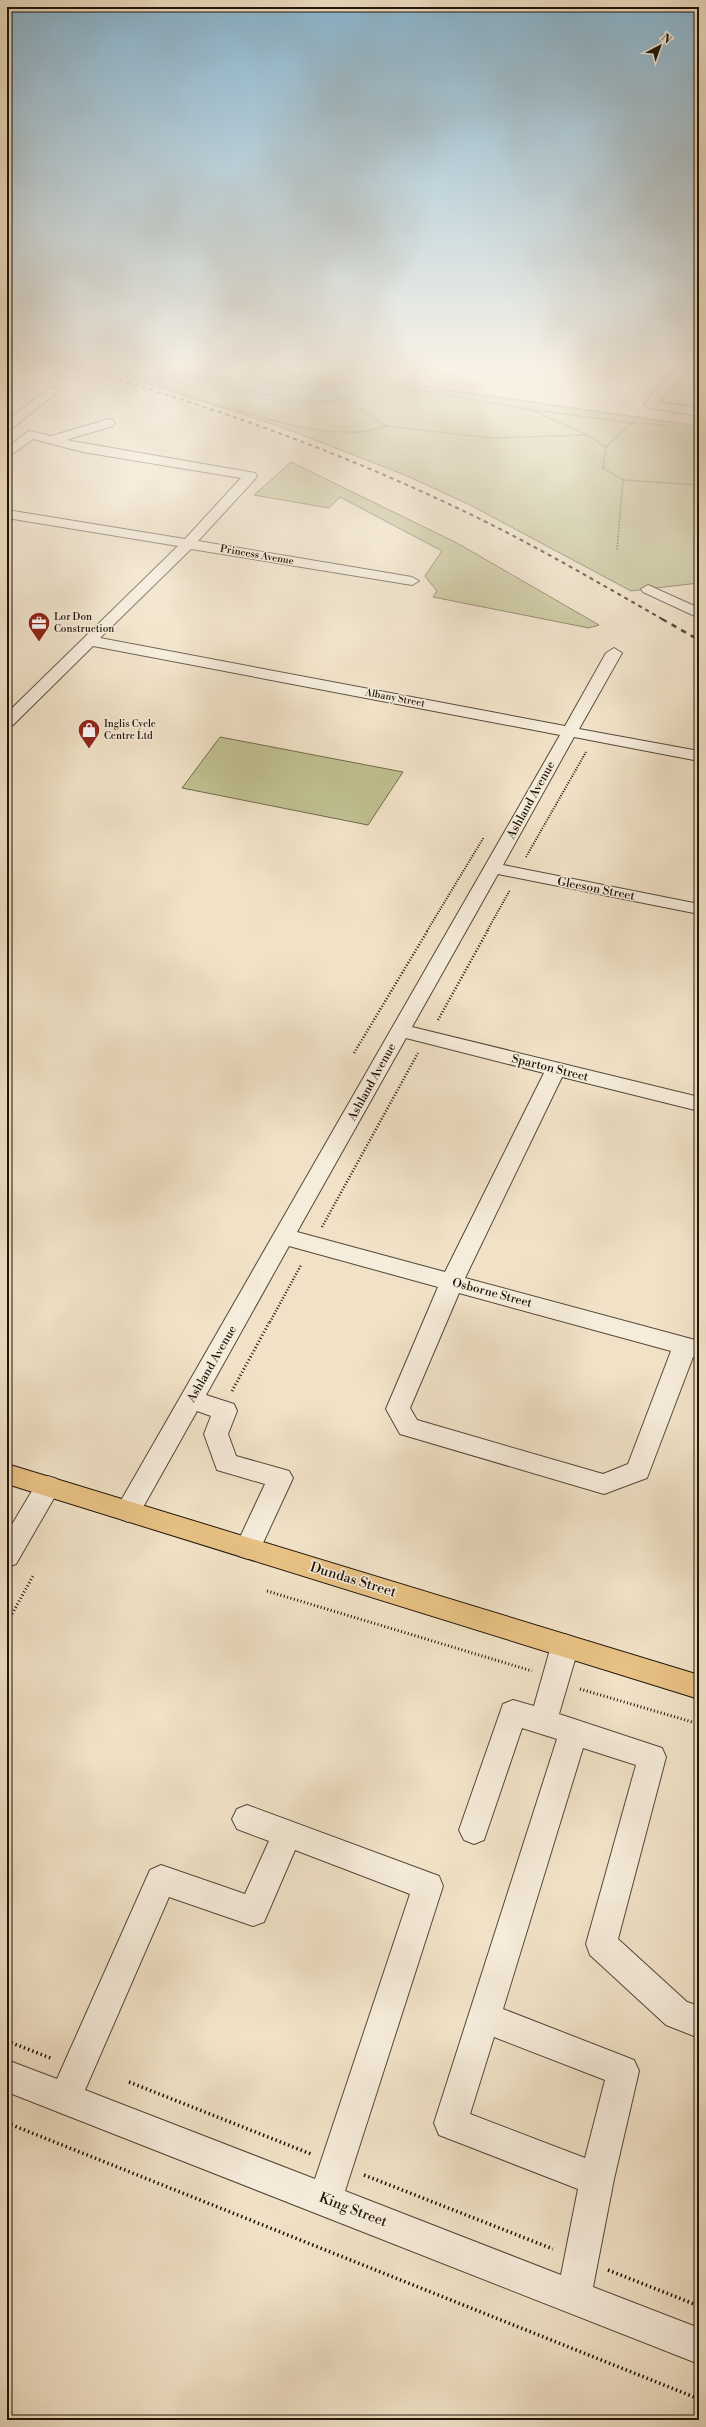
<svg xmlns="http://www.w3.org/2000/svg" width="706" height="2427" viewBox="0 0 706 2427" font-family="'Libre Bodoni',serif">
	<style>
		.green { fill: #c1c191; stroke: #706a4d }
		.water { fill: #9bbdb6; stroke: #697971 }
		.lines { fill: none; stroke-linecap: round; stroke-linejoin: round }
		.shore { stroke: #5d6860; stroke-width: 1 }
		.stream { stroke: #697971; stroke-width: 4 }
		.minor-casing { stroke: #544838; stroke-width: 2 }
		.major-casing { stroke: #1f1409; stroke-width: 2 }
		.path-far4 { stroke: #1f1409; stroke-width: 1.5; stroke-dasharray: 0.5 1; stroke-linecap: butt }
		.path-far3 { stroke: #1f1409; stroke-width: 2; stroke-dasharray: 1 1.5; stroke-linecap: butt }
		.path-far2 { stroke: #1f1409; stroke-width: 2.5; stroke-dasharray: 1 2; stroke-linecap: butt }
		.path-far1 { stroke: #1f1409; stroke-width: 3; stroke-dasharray: 1 2.5; stroke-linecap: butt }
		.path { stroke: #1f1409; stroke-width: 3.5; stroke-dasharray: 1.5 3; stroke-linecap: butt }
		.minor { fill: #f6ecdb; fill-rule: evenodd }
		.major { fill: #e8c184; fill-rule: evenodd }
		.rail-far1 { stroke: #1f1409; stroke-width: 2; stroke-dasharray: 4 4; stroke-linecap: butt }
		.rail { stroke: #1f1409; stroke-width: 2.5; stroke-dasharray: 5.5 5.5; stroke-linecap: butt }
		.labels { text-anchor: middle; dominant-baseline: central; stroke-width: 3; stroke-linejoin: round; paint-order: stroke }
		.far-street-label { font-size: 10px; fill: #1f1409; stroke: #f6ecdb }
		.far-poi-label { font-size: 10px; fill: #1f1409; stroke: #f6ecdb; text-anchor: start }
		.street-label { font-size: 12px; fill: #1f1409; stroke: #f6ecdb }
		.near-street-label { font-size: 14px; fill: #1f1409; stroke: #f6ecdb }
	</style>
	<rect width="100%" height="100%" fill="#f1e2c7"/>
	<filter id="stains"><feTurbulence type="fractalNoise" baseFrequency=".005" numOctaves="4"/><feColorMatrix values="0 0 0 0 .2 0 0 0 0 .09 0 0 0 0 .02 0 0 0 .5 -.17"/></filter>
	<radialGradient id="worn" r=".72"><stop offset=".6" stop-color="#630" stop-opacity="0"/><stop offset="1" stop-color="#630" stop-opacity=".3"/></radialGradient>
	<g class="green">
		<polygon points="107,371 423,371 413,385 699,426 699,583 631,591 470,505 405,475 276,425"/>
		<polygon points="291,462 457,543 599,625 589,628 433,597 437,591 425,576 442,551 340,497 329,508 254,495"/>
		<polygon points="220,737 403,772 368,825 182,788"/>
	</g>
	<polygon class="water" points="173,371 242,371 270,382 291,385 368,381 371,383 361,395 343,402 313,404 280,403 187,378 172,373"/>
	<g class="lines">
		<g class="shore">
			<path d="M179,371C219,382 329,421 362,388L360,385L288,388L245,377L242,371"/>
			<polyline points="199,371 238,382 240,380 237,371"/>
		</g>
		<polyline class="stream" points="285,371 297,380"/>
		<g class="minor-casing">
			<g id="minor">
				<polygon points="671,371 683,371 680,378 659,402 699,408 699,416 650,408 644,404"/>
				<polygon points="51,387 55,388 57,391 55,394 11,429 7,430 7,420"/>
				<path d="M109,419L113,420L115,423L113,426L66,440L255,473L257,476L255,479L198,541L412,577L419,581L412,585L191,549L100,638L565,726L606,653L614,648L622,653L579,729L699,751V761L574,737L503,865L699,904V914L498,874L412,1027L699,1097V1111L562,1077L465,1278L699,1341V1359L693,1357L647,1478L604,1494L400,1434L386,1409L438,1287L289,1246L206,1395L234,1404L237,1411L228,1434L236,1456L289,1471L293,1478L257,1556L248,1559L239,1556L235,1548L265,1484L217,1470L204,1434L211,1416L197,1411L137,1518L128,1522L119,1518L115,1511L119,1504L560,735L93,646L13,725L7,727V713L178,546L7,518V510L185,539L241,478L83,452L33,439L7,458V448L27,432L31,431L51,436ZM406,1038L544,1073L445,1272L297,1232ZM459,1293L671,1351L628,1464L603,1474L417,1420L410,1408Z"/>
				<polygon points="648,585 699,608 699,618 643,592 641,589"/>
				<polygon points="48,1476 57,1479 61,1486 16,1564 7,1567 7,1533 39,1479"/>
				<path d="M565,1634L575,1638L579,1646L559,1714L662,1748L666,1757L618,1939L687,2002L699,2006V2038L666,2025L590,1955L586,1944L636,1765L583,1748L503,2009L634,2060L639,2071L614,2179L593,2287L699,2328V2364L7,2092V2060L57,2079L150,1870L161,1865L245,1894L269,1841L237,1829L232,1819L237,1809L247,1805L439,1876L443,1886L345,2191L561,2275L578,2189L439,2135L434,2123L557,1739L522,1728L484,1840L474,1844L464,1840L459,1830L503,1704L513,1700L534,1706L551,1646L555,1638ZM295,1850L410,1894L315,2179L85,2090L169,1897L253,1926L264,1922ZM494,2037L605,2080L585,2158L470,2114Z"/>
			</g>
		</g>
		<g class="major-casing">
			<polygon id="major" points="7,1464 699,1675 699,1699 7,1484"/>
		</g>
		<g class="path-far4">
			<polyline points="118,371 214,404 294,426 331,432 362,432 386,426"/>
			<polyline points="363,371 382,384 532,410 587,435 606,447 603,468 623,480 699,485"/>
			<polyline points="412,390 430,371"/>
			<polyline points="360,409 386,426 490,438 585,435"/>
			<polyline points="535,410 632,423 640,415"/>
			<polyline points="606,447 632,423 667,425"/>
			<polyline points="617,550 623,480"/>
		</g>
		<g class="path-far3">
			<polyline points="526,857 586,752"/>
			<polyline points="427,931 484,837"/>
			<polyline points="487,931 510,890"/>
		</g>
		<g class="path-far2">
			<polyline points="438,1020 488,930"/>
			<polyline points="354,1053 428,930"/>
			<polyline points="322,1227 418,1053"/>
			<polyline points="270,1322 301,1265"/>
		</g>
		<g class="path-far1">
			<polyline points="232,1391 270,1321"/>
			<polyline points="267,1591 532,1671"/>
			<polyline points="7,1623 33,1576"/>
			<polyline points="580,1689 699,1724"/>
		</g>
		<g class="path">
			<polyline points="7,2041 53,2059"/>
			<polyline points="129,2082 311,2154"/>
			<polyline points="7,2123 699,2399"/>
			<polyline points="364,2175 553,2249"/>
			<polyline points="608,2270 699,2306"/>
		</g>
		<use href="#minor" class="minor"/>
		<use href="#major" class="major"/>
		<path class="rail-far1" d="M88,371C224,410 357,458 484,521C545,551 604,586 664,620"/>
		<polyline class="rail" points="662,619 699,640"/>
	</g>
	<linearGradient id="sky" x2="0" y2="1"><stop stop-color="#89b8d4"/><stop offset="0.52" stop-color="#f9f2e6"/><stop offset="1" stop-color="#f9f2e6" stop-opacity="0"/></linearGradient>
	<rect width="706" height="711" fill="url(#sky)"/>
	<defs>
		<g id="office-pin" transform="scale(1.15)"><path d="M0 17L-7.5 6A9.5 9.5 0 1 1 7.5 6Z" fill="#8f2418" stroke="#f6ecdb"/><path d="M-6-3h4V-5.5h4V-3h4V5H-6ZM-1-4.5V-3h2v-1.5ZM-6 0V1H6V0Z" fill="#fff"/></g>
		<g id="shop-pin" transform="scale(1.15)"><path d="M0 17L-7.5 6A9.5 9.5 0 1 1 7.5 6Z" fill="#8f2418" stroke="#f6ecdb"/><path d="M-5-2.5h2.3a2.7 3.5 0 0 1 5.4 0H5L5.5 6h-11ZM-1.5-2.5h3a1.5 2.3 0 0 0-3 0Z" fill="#fff"/></g>
	</defs>
	<g fill-rule="evenodd">
		<use href="#office-pin" x="39" y="623"/>
		<use href="#shop-pin" x="89" y="730"/>
	</g>
	<g class="labels">
		<g class="far-street-label">
			<text transform="translate(257 555) rotate(10)">Princess Avenue</text>
			<text transform="translate(395 698) rotate(11)">Albany Street</text>
		</g>
		<g class="far-poi-label">
			<text x="54" y="617">Lor Don<tspan x="54" dy="12">Construction</tspan></text>
			<text x="104" y="724">Inglis Cycle<tspan x="104" dy="12">Centre Ltd</tspan></text>
		</g>
		<g class="street-label">
			<text transform="translate(531 800) rotate(-61)">Ashland Avenue</text>
			<text transform="translate(596 889) rotate(11)">Gleeson Street</text>
			<text transform="translate(550 1068) rotate(14)">Sparton Street</text>
			<text transform="translate(372 1082) rotate(-61)">Ashland Avenue</text>
			<text transform="translate(492 1293) rotate(15)">Osborne Street</text>
			<text transform="translate(212 1364) rotate(-60)">Ashland Avenue</text>
		</g>
		<g class="near-street-label">
			<text transform="translate(353 1580) rotate(17)">Dundas Street</text>
			<text transform="translate(353 2210) rotate(21)">King Street</text>
		</g>
	</g>
	<rect width="706" height="2427" fill="none" stroke="#f1e2c7" stroke-width="24"/>
	<rect x="8" y="8" width="690" height="2411" fill="none" stroke="#1f1409" stroke-width="2"/>
	<rect x="12" y="12" width="682" height="2403" fill="none" stroke="#1f1409"/>
	<g transform="translate(660 46) rotate(41)" stroke="#f6ecdb" stroke-width="3" paint-order="stroke">
	<path d="M0-3L7 15L0 10L-7 15Z" fill="#1f1409"/>
	<text y="-6" font-size="11" font-weight="bold" text-anchor="middle" fill="#1f1409">N</text>
	</g>
	<rect width="100%" height="100%" filter="url(#stains)"/>
	<rect width="100%" height="100%" fill="url(#worn)"/>
</svg>
